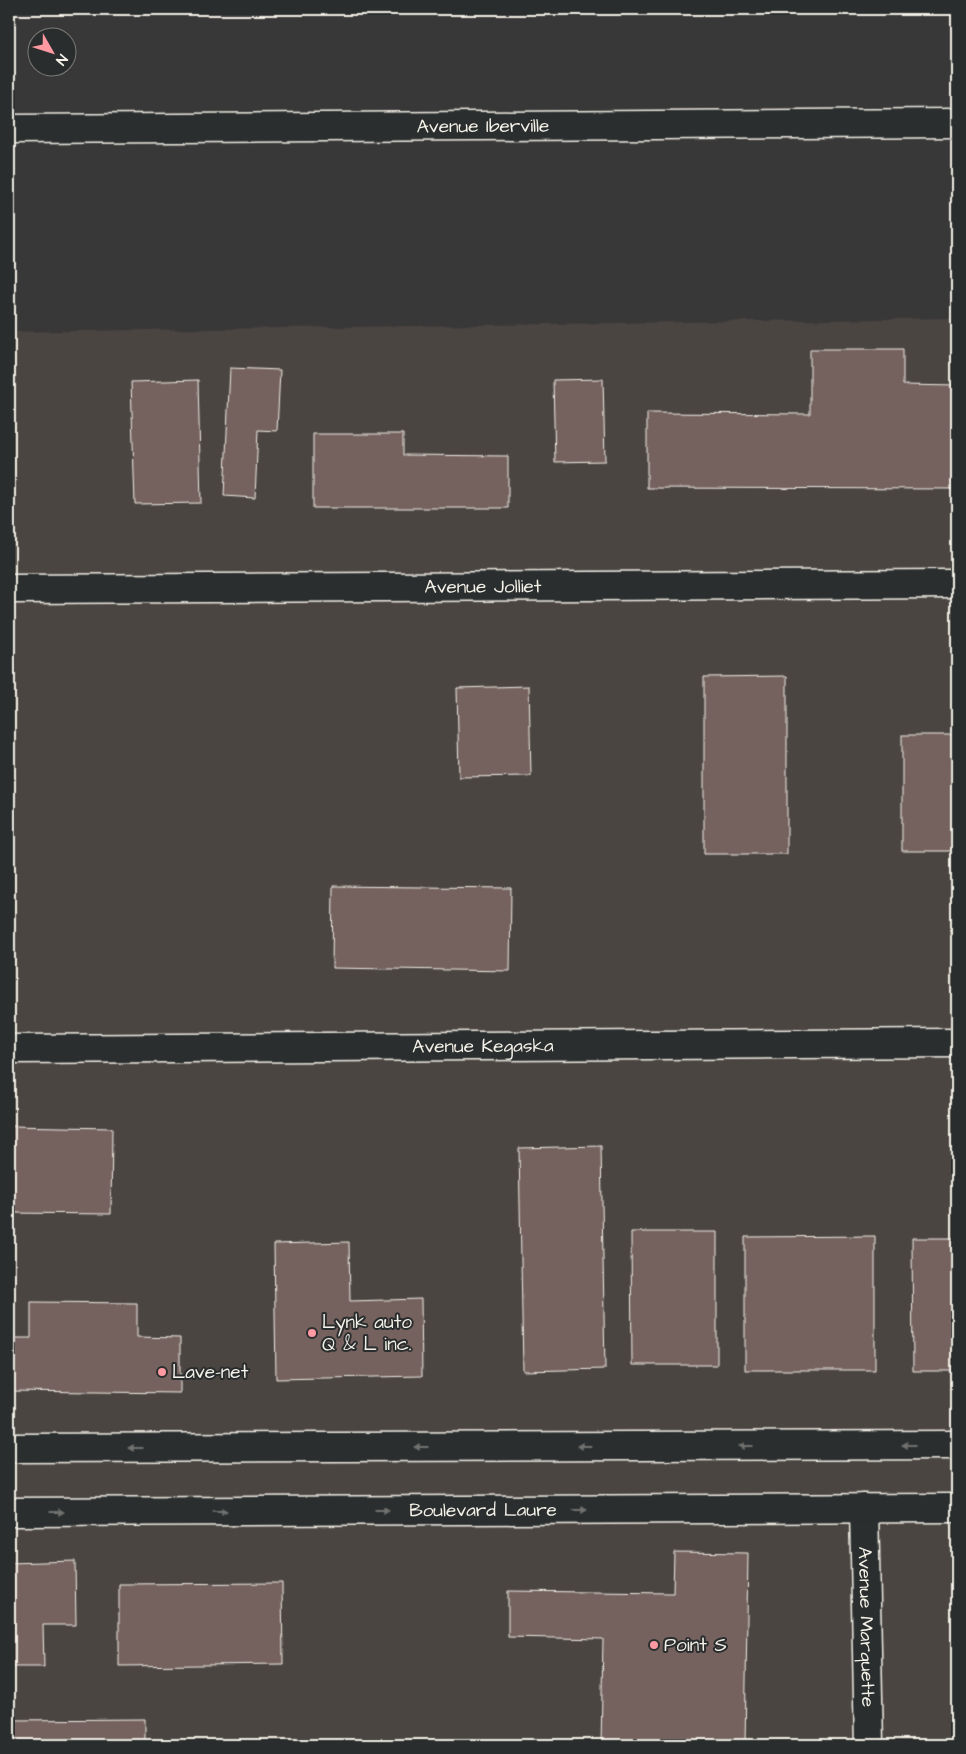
<svg xmlns="http://www.w3.org/2000/svg" width="966" height="1754" viewBox="0 0 966 1754" font-family="'Architects Daughter',sans-serif">
	<style>
		.built { fill: #4b4543 }
		.building { fill: #75625e; stroke: #f4f1e8 }
		.lines { fill: none; stroke-linecap: round; stroke-linejoin: round }
		.street-casing { stroke: #f4f1e8; stroke-width: 31 }
		.highway-casing { stroke: #f4f1e8; stroke-width: 31 }
		.street { stroke: #2a2d2e; stroke-width: 28 }
		.highway { stroke: #2a2d2e; stroke-width: 28 }
		.oneway { fill: #71726f }
		.poi-dot { fill: #ff9aa2; stroke: #2a2d2e; stroke-width: 2 }
		.labels { text-anchor: middle; dominant-baseline: central; stroke-width: 4; stroke-linejoin: round; paint-order: stroke }
		.street-label { font-size: 19px; fill: #f4f1e8; stroke: #2a2d2e }
		.poi-label { font-size: 19px; fill: #f4f1e8; stroke: #2a2d2e; text-anchor: start }
	</style>
	<rect width="100%" height="100%" fill="#393838"/>
	<filter id="ink" filterUnits="userSpaceOnUse"><feTurbulence type="fractalNoise" baseFrequency=".02" numOctaves="2"/><feDisplacementMap in="SourceGraphic" scale="10" xChannelSelector="R" yChannelSelector="G"/><feConvolveMatrix kernelMatrix="1 2 1 2 8 2 1 2 1" color-interpolation-filters="sRGB"/></filter>
	<g filter="url(#ink)">
		<polygon class="built" points="957,318 957,1745 9,1745 9,332"/>
		<g class="building">
			<polygon points="810,349 903,349 903,385 957,386 957,489 647,488 647,413 810,414"/>
			<polygon points="230,368 280,370 277,431 258,430 255,498 224,496"/>
			<polygon points="603,379 605,461 555,462 553,380"/>
			<polygon points="198,380 201,503 135,504 131,382"/>
			<polygon points="313,434 403,434 403,455 508,456 508,508 313,508"/>
			<polygon points="787,676 787,854 704,854 704,677"/>
			<polygon points="529,686 531,776 459,777 457,688"/>
			<rect x="902" y="735" width="55" height="116"/>
			<polygon points="333,886 511,888 510,971 332,968"/>
			<polygon points="9,1126 112,1128 111,1214 9,1213"/>
			<polygon points="601,1146 605,1369 523,1371 519,1148"/>
			<polygon points="631,1232 717,1232 717,1365 632,1365"/>
			<polygon points="875,1236 875,1370 745,1370 745,1237"/>
			<polygon points="912,1238 957,1238 957,1371 913,1371"/>
			<polygon points="349,1242 350,1301 421,1299 422,1376 276,1379 274,1244"/>
			<polygon points="31,1302 137,1303 137,1337 180,1338 180,1393 9,1391 9,1338 31,1338"/>
			<polygon points="674,1552 748,1553 745,1745 601,1745 603,1639 508,1637 508,1591 673,1593"/>
			<polygon points="75,1561 76,1625 43,1625 44,1667 9,1667 9,1563"/>
			<polygon points="282,1583 283,1664 119,1666 119,1584"/>
			<polygon points="145,1719 145,1745 9,1745 9,1720"/>
		</g>
		<g class="lines">
			<g class="street-casing">
				<g id="street">
					<path id="s1" d="M9,129L957,123"/>
					<path id="s2" d="M9,589L957,584"/>
					<path id="s3" d="M9,1049L957,1043"/>
					<path id="s4" d="M864,1508L869,1745"/>
				</g>
			</g>
			<g class="highway-casing">
				<g id="highway">
					<polyline points="9,1448 957,1445"/>
					<path id="s5" d="M9,1512L957,1508"/>
				</g>
			</g>
			<use href="#street" class="street"/>
			<use href="#highway" class="highway"/>
		</g>
		<defs><path id="oneway-solid" d="M-6-.8H1V-3.2L6.5 0L1 3.2V.8H-6Z" transform="scale(1.25)"/></defs>
		<g class="oneway">
			<use href="#oneway-solid" transform="translate(909 1445) rotate(180)"/>
			<use href="#oneway-solid" transform="translate(584 1446) rotate(180)"/>
			<use href="#oneway-solid" transform="translate(746 1446) rotate(180)"/>
			<use href="#oneway-solid" transform="translate(421 1447) rotate(180)"/>
			<use href="#oneway-solid" transform="translate(135 1448) rotate(180)"/>
			<use href="#oneway-solid" transform="translate(382 1510)"/>
			<use href="#oneway-solid" transform="translate(580 1510)"/>
			<use href="#oneway-solid" transform="translate(220 1511)"/>
			<use href="#oneway-solid" transform="translate(57 1512)"/>
		</g>
	</g>
	<g class="poi-dot">
		<circle cx="312" cy="1333" r="5"/>
		<circle cx="162" cy="1372" r="5"/>
		<circle cx="654" cy="1645" r="5"/>
	</g>
	<g class="labels">
		<g class="street-label">
			<text stroke="none"><textPath href="#s1" startOffset="474">Avenue Iberville</textPath></text>
			<text stroke="none"><textPath href="#s2" startOffset="474">Avenue Jolliet</textPath></text>
			<text stroke="none"><textPath href="#s3" startOffset="474">Avenue Kegaska</textPath></text>
			<text stroke="none"><textPath href="#s5" startOffset="474">Boulevard Laure</textPath></text>
			<text stroke="none"><textPath href="#s4" startOffset="119">Avenue Marquette</textPath></text>
		</g>
		<g class="poi-label">
			<text x="322" y="1322">Lynk auto<tspan x="322" dy="22">Q &amp; L inc.</tspan></text>
			<text x="172" y="1372">Lave-net</text>
			<text x="664" y="1645">Point S</text>
		</g>
	</g>
	<rect width="966" height="1754" fill="none" stroke="#2a2d2e" stroke-width="30"/>
	<rect x="15" y="15" width="936" height="1724" fill="none" stroke="#f4f1e8" stroke-width="2" filter="url(#ink)"/>
	<g transform="translate(52 52) rotate(129)"><circle r="24" fill="#2a2d2e" stroke="#7b7b78"/>
	<path d="M0-4L9 19L0 12L-9 19Z" fill="#ff9aa2"/>
	<text y="-8" font-size="14" font-weight="bold" text-anchor="middle" fill="#f4f1e8">N</text>
	</g>
</svg>
